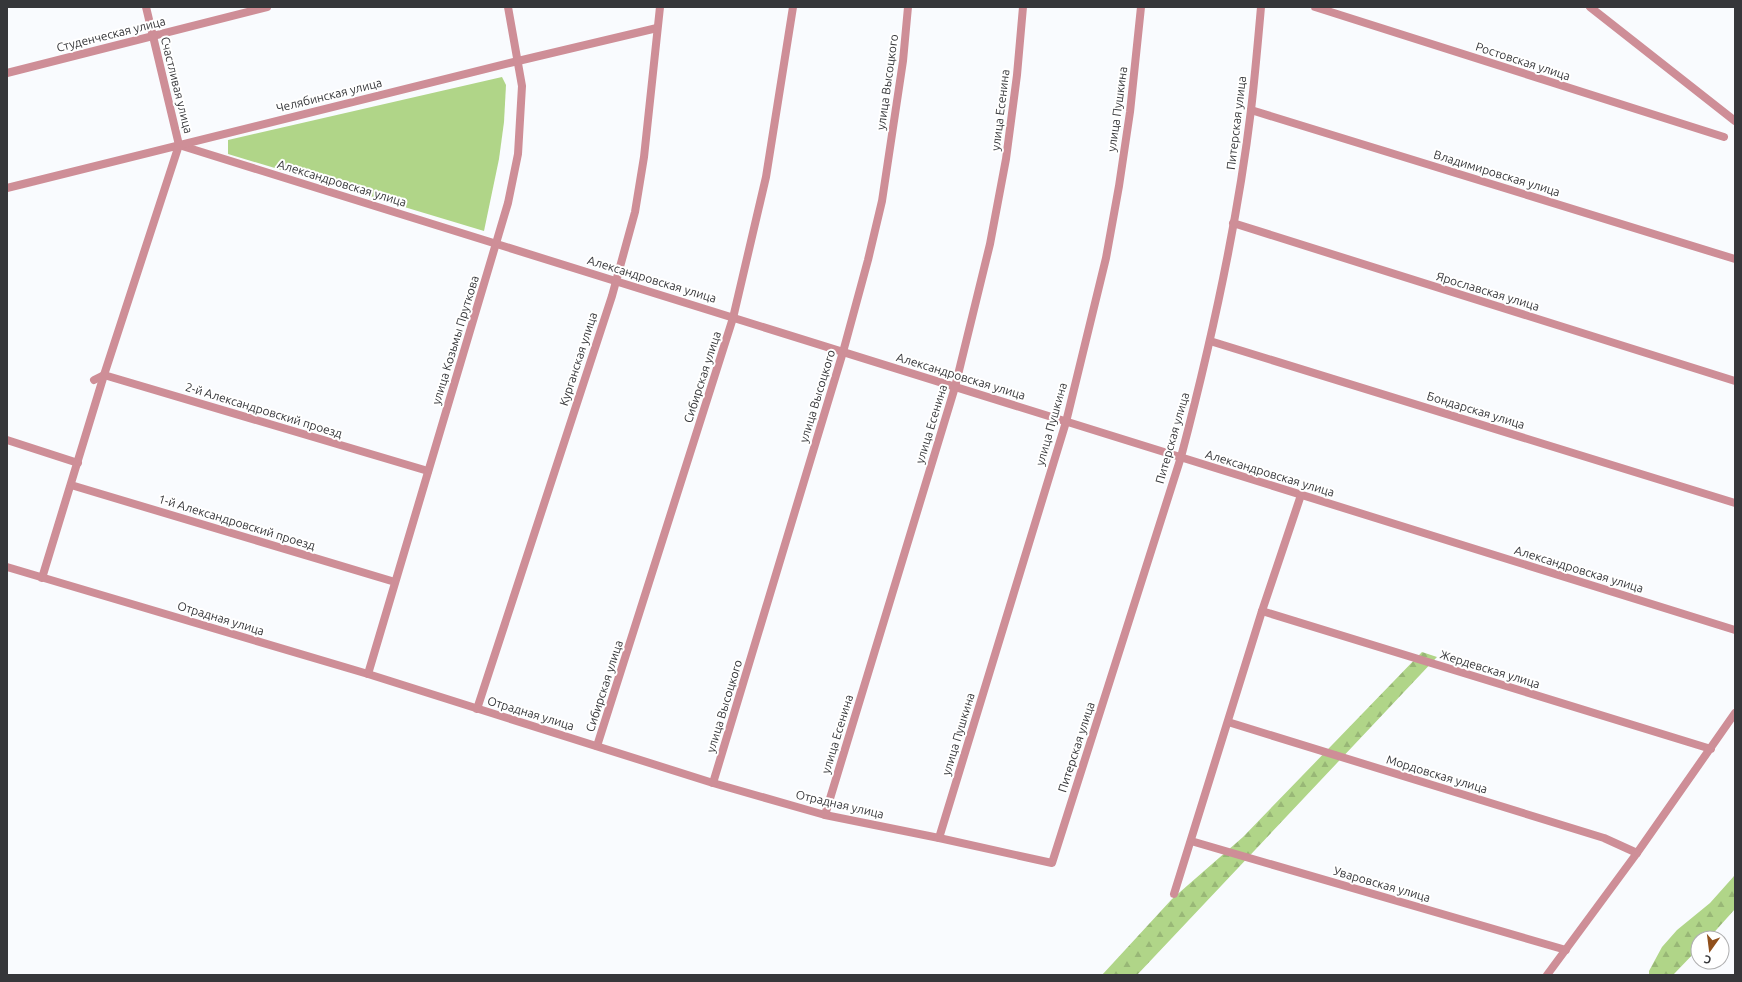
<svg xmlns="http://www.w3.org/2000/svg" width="1742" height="982" viewBox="0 0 1742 982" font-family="Ubuntu,sans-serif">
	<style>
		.grass { fill: #b0d588 }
		.forest { fill: url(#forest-firs) }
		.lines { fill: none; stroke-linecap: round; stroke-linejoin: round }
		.street { stroke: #ce8e97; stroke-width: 8 }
		.labels { text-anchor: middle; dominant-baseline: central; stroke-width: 4; stroke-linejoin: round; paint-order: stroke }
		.street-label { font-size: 12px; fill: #36373a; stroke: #fff }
	</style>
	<defs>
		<pattern id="forest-firs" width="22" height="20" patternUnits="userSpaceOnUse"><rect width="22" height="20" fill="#b0d588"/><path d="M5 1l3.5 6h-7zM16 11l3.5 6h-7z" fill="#98b776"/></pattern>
	</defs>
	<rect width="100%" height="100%" fill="#f9fbfe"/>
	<polygon class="grass" points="502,77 506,85 504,122 499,159 484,231 228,154 228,140"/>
	<g class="forest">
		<polygon points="1422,652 1437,657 1137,975 1102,975 1172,899 1243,837"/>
		<polygon points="1735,875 1735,909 1709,938 1698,938 1698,949 1673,975 1649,975 1649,971 1662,947 1677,930 1710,903"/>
	</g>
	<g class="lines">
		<g class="street">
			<polyline points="1315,7 1724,137"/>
			<polyline points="1590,7 1735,121"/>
			<polyline points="7,73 267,7"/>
			<polyline points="1251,110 1735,259"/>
			<polyline points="179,145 1735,630"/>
			<polyline points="7,188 518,61 657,28"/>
			<polyline points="1233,223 1735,381"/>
			<polyline points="1210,341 1735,503"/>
			<polyline points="94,380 104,375 428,471"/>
			<polyline points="7,440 78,463"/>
			<polyline points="71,485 395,582"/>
			<path d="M7,567L368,674L713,783L825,815L939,838L1052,863L1181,457C1211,343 1237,227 1251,110C1255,76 1258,41 1261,7"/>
			<polyline points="42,578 104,375 179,145 146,7"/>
			<polyline points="1262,611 1711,749"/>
			<polyline points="368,674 508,203 518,154 522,86 508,7"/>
			<polyline points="477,709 612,296 635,212 644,157 660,7"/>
			<polyline points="1228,722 1604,838 1637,853"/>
			<polyline points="597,746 733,318 766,177 793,7"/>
			<polyline points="713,783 843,352 868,260 882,201 903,61 908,7"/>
			<polyline points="825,815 955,387 990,244 1006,159 1017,75 1023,7"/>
			<polyline points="939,838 1066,422 1106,258 1119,186 1130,112 1141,7"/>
			<polyline points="1191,841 1566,950"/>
			<polyline points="1174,894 1262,611 1301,495"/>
			<polyline points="1547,975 1637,853 1735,713"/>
		</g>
	</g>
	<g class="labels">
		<g class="street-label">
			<text transform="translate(111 34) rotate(-14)">Студенческая улица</text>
			<text transform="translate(1523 61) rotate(18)">Ростовская улица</text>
			<text transform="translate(887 82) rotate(-82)">улица Высоцкого</text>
			<text transform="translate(177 85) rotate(76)">Счастливая улица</text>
			<text transform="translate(329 95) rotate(-14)">Челябинская улица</text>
			<text transform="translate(1117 109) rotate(-82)">улица Пушкина</text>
			<text transform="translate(1000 110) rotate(-83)">улица Есенина</text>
			<text transform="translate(1236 123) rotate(-83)">Питерская улица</text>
			<text transform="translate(1497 173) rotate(17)">Владимировская улица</text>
			<text transform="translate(342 183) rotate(17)">Александровская улица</text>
			<text transform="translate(652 279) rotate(17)">Александровская улица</text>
			<text transform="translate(1488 291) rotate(17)">Ярославская улица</text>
			<text transform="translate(455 340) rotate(-73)">улица Козьмы Пруткова</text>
			<text transform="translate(578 359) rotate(-72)">Курганская улица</text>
			<text transform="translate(961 376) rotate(17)">Александровская улица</text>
			<text transform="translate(702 377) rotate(-72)">Сибирская улица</text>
			<text transform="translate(817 396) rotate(-73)">улица Высоцкого</text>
			<text transform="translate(264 410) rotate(17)">2-й Александровский проезд</text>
			<text transform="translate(1476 410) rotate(17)">Бондарская улица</text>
			<text transform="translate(931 424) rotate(-73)">улица Есенина</text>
			<text transform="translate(1051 424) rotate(-74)">улица Пушкина</text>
			<text transform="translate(1172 438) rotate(-74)">Питерская улица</text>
			<text transform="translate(1270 473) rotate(17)">Александровская улица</text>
			<text transform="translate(237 522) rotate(17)">1-й Александровский проезд</text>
			<text transform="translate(1579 569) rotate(17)">Александровская улица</text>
			<text transform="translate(221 618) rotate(17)">Отрадная улица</text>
			<text transform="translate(1490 669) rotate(17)">Жердевская улица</text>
			<text transform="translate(604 686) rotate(-72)">Сибирская улица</text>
			<text transform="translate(724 706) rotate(-73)">улица Высоцкого</text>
			<text transform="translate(531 713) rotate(17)">Отрадная улица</text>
			<text transform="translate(837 734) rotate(-73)">улица Есенина</text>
			<text transform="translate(958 734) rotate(-73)">улица Пушкина</text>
			<text transform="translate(1076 747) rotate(-72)">Питерская улица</text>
			<text transform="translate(1437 774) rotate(17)">Мордовская улица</text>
			<text transform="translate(840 804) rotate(13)">Отрадная улица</text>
			<text transform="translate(1382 884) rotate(16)">Уваровская улица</text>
		</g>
	</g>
	<rect width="1742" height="982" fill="none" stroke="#36373a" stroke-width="16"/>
	<g transform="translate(1710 950) rotate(194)"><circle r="19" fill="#ffffff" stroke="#afafb0"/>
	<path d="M0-3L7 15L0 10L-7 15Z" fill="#904f1b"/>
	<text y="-6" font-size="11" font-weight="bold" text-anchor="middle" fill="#36373a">С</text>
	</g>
</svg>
